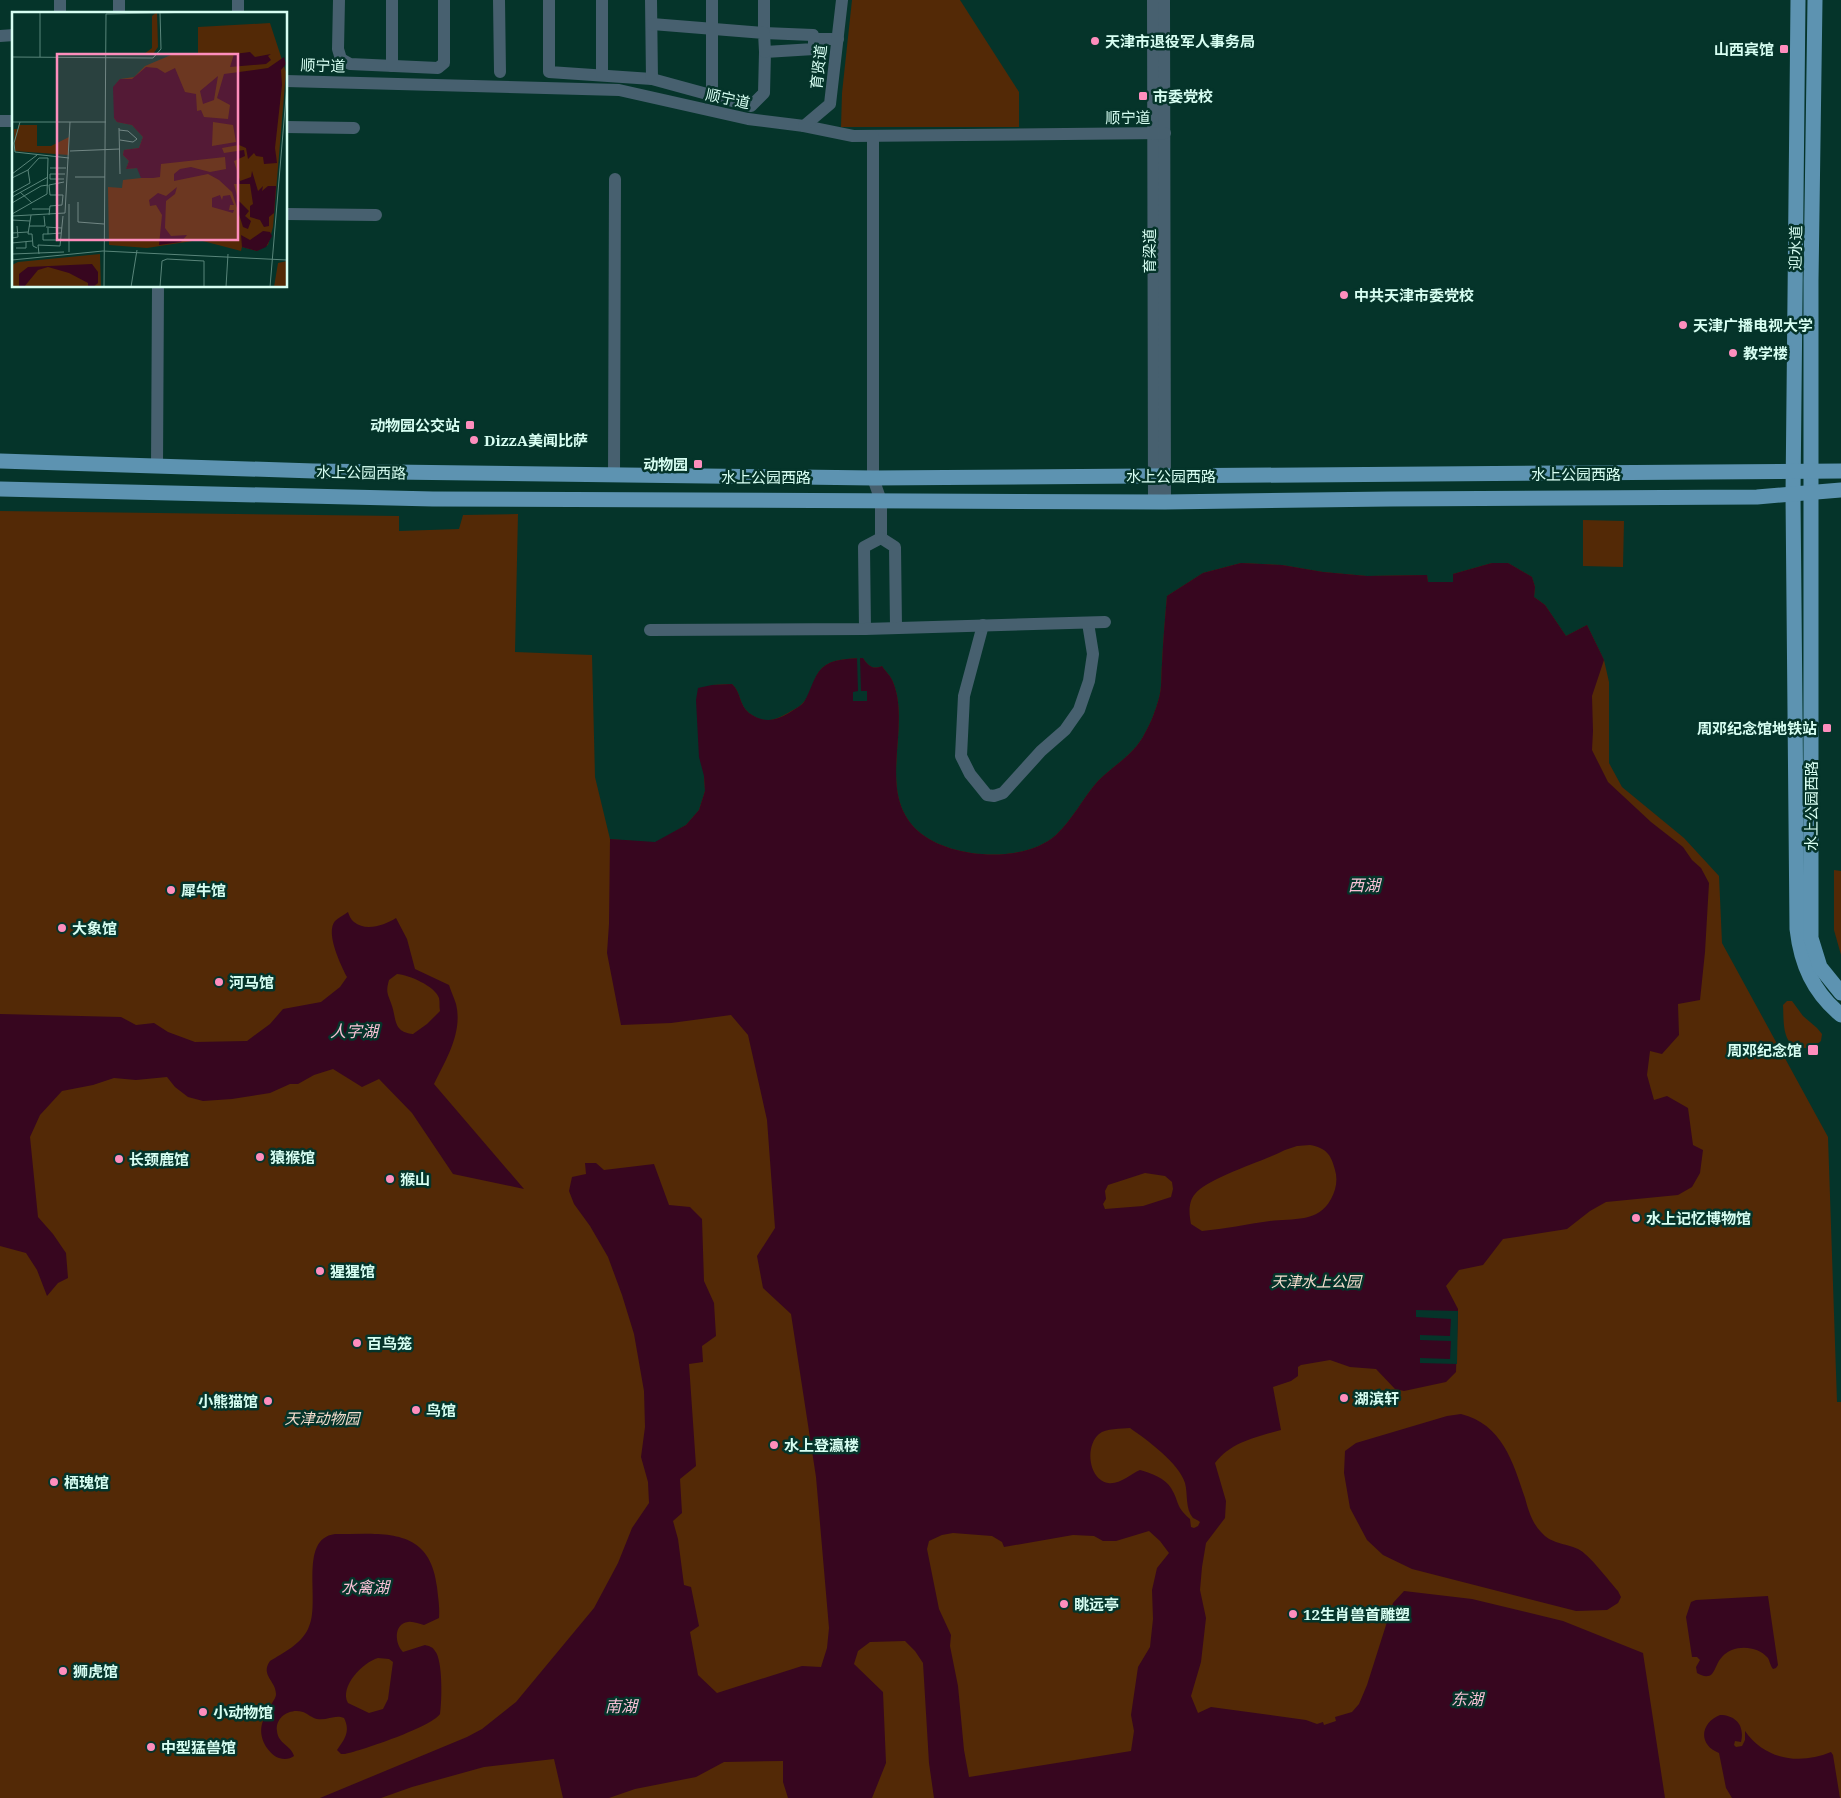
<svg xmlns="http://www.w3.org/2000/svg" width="1841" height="1798" viewBox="0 0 1841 1798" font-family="'Noto Serif','Noto Sans SC',serif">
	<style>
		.green { fill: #532906 }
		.water { fill: #37061f; fill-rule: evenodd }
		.pier { fill: #05342a }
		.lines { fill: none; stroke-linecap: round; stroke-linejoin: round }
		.minor { stroke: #47606f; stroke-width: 12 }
		.major { stroke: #5d93b1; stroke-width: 15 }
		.poi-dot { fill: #fe8ebd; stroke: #05342a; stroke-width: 2 }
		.labels { text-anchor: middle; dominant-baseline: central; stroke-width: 5; stroke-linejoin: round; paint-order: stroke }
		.poi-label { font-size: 15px; font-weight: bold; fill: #d7fef2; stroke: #05342a; text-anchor: start }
		.street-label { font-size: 15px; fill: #d7fef2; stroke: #05342a }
		.park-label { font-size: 15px; font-style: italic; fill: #f4dccd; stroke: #05342a }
		.water-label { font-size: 16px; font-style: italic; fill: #f7c1d5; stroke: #05342a }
		.inset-road { fill: none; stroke: #59857a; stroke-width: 1 }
		.view { fill: #fe8ebd; fill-opacity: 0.15; stroke: #fe8ebd; stroke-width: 2.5 }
		.inset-edge { fill: none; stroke: #d7fef2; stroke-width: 2.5 }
	</style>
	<rect width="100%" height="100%" fill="#05342a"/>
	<g class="green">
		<polygon points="852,0 960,0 1019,92 1019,127 841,127 842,93"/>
		<path d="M0,511L399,516V531L459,529L463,515L518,514L515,652L592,655L595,777L610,839L655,843L686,825L699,810L705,791L704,776L712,685L732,684C741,692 739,705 749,713C764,724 773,721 788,713C792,710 798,708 801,705C812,695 812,678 822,668C833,658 849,659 863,658C868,666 873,670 882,666C885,671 891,676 893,682C912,728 875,792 918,831C949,859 1024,864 1056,835C1073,819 1083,798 1098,781C1114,765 1135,754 1145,733C1151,723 1156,709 1159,698C1162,688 1161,675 1162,664C1163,641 1165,619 1167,596L1203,573L1241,563L1282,565L1323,572L1367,576L1427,575L1428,582H1453V574L1492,563H1508L1532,577L1535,587L1534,597L1545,605L1566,636L1587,625L1604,660L1609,682V763L1622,787L1684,838L1719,876L1722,943L1828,1137L1837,1402H1841V1798H0Z"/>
		<polygon points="1583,520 1624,521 1623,567 1583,566"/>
		<polygon points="1834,870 1841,871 1841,955 1834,930"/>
		<path d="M1787,1001H1792L1803,1016L1817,1028L1822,1034L1821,1041C1815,1046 1811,1048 1803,1048C1781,1048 1784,1020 1783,1005Z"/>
	</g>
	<g class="water">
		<path d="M1241,563L1282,565L1323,572L1367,576L1427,575L1428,582H1453V574L1492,563H1508L1532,577L1535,587L1534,597L1545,605L1566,636L1587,625L1604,660L1592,696L1593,731L1592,750L1608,782L1651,822L1683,847L1692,860L1701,868L1709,883L1705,952L1700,1000L1678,1004L1679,1035L1662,1054L1650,1051L1647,1075L1654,1100L1667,1096L1688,1108L1693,1145L1703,1150L1700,1173L1692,1187L1678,1195L1606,1202L1590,1211L1567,1229L1503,1239L1483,1265L1459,1270L1446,1286L1458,1309L1456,1372L1446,1382L1404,1391L1395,1389L1376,1369L1350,1367L1330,1360L1301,1365L1298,1367V1376L1291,1381L1273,1387L1281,1430C1256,1437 1231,1442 1215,1463L1226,1501L1225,1518L1206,1543L1202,1567L1200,1590L1206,1618L1201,1662L1191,1696L1198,1713L1211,1707L1306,1720L1317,1724L1323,1722L1324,1725L1336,1721L1335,1717L1352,1712L1359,1704L1367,1685L1393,1603L1404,1591L1472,1599L1563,1621L1643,1653L1665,1798H934L929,1763L923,1663L915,1651L905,1641L870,1642L858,1651L854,1664L883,1692L886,1763L872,1798H788L783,1782V1761L724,1762L696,1777L635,1789L609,1798H563L554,1759L484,1767L412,1787L381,1798H320L467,1737L482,1729L516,1702L594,1608L618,1563L632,1528L649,1503L648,1482L641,1457L645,1427L644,1391L634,1334L622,1295L608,1257L590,1226L574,1204L569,1191L572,1177L586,1174L585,1163H596L604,1170L654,1164L669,1205L690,1207L702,1219L704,1281L714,1303L716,1336L702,1346L703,1362L689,1364L696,1466L680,1479L682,1513L673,1521L678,1539L684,1585L691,1587L699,1626L690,1632L698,1675L717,1693L802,1666L821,1667L827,1648L829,1628L816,1477L791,1314L763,1288L757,1256L775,1228L767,1120L748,1035L731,1015L671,1023L621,1025L607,953L609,924L610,839L655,842L686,825L699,810L705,791L704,776L699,757L696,700L698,688L712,685L732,684C741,692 739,705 749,713C764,724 777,721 792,711C796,708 801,706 804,702C811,691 813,677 822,668C833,658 849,659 863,658C868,666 873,670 882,666C885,671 891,676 893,682C912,728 875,792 918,831C949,859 1024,864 1056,835C1073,819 1083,798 1098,781C1114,765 1135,754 1145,733C1151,723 1156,709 1159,698C1162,688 1161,675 1162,664C1163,641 1165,619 1167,596L1203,573ZM1310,1145C1326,1148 1331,1154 1335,1170C1338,1180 1336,1190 1331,1199C1318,1223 1293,1218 1270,1221C1247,1224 1225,1229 1202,1231L1191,1224C1189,1214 1188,1202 1195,1194C1207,1178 1264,1161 1285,1150L1297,1146ZM1145,1173L1165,1176L1172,1182L1173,1189L1171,1197L1143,1206L1105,1209L1103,1204L1106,1199L1105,1191L1108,1185ZM1130,1428C1147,1440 1179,1463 1185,1483C1188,1494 1185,1509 1193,1518C1195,1519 1198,1520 1200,1522L1198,1526L1194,1528L1191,1527L1190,1519C1175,1506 1180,1503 1171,1488C1165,1478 1151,1473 1140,1470C1131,1474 1119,1485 1108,1483C1088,1479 1085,1446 1099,1434C1106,1428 1121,1429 1130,1428ZM1149,1531L1160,1541L1169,1553L1157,1568L1152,1590L1153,1619L1150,1647L1138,1667L1131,1715L1134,1731L1131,1751L969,1777L964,1750L958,1686L950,1646L951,1635L939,1609L927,1549L929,1541L942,1535L953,1533L992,1536L1002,1542L1004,1547L1073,1535L1094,1536L1103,1541H1116Z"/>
		<path d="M348,912C349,915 351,920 354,922C366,932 385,925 396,918L407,939L415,969L449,985C451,991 454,998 456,1004C463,1032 446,1060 434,1084L524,1189L453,1174L412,1113L379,1079L362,1087L333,1069L314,1075L298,1084H290L270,1093L232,1099L203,1101L188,1097L175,1087L167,1077L136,1080L114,1078L93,1085L62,1091L40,1115L30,1137L38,1217L53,1234L66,1253L68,1278L58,1283L47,1296L37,1270L26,1253L0,1246V1014L121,1017L136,1025L154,1023L168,1032L195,1042L247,1041L270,1024L283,1009L321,1002L340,987L347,977C341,965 325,933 335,921C338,918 344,915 348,912ZM397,974C409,975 435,986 439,998C440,1002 439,1007 440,1011L427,1024L413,1034C392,1032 397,1018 391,1003C387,993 386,991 389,980Z"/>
		<path d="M1461,1414C1502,1424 1513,1462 1525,1498C1528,1509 1532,1523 1541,1532C1551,1544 1565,1543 1578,1549C1589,1554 1609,1581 1618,1591L1621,1597L1618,1603L1607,1610L1576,1611L1412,1569L1383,1555L1367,1540L1350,1508L1344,1473L1345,1451L1356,1443L1447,1416Z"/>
		<path d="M335,1534C383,1534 430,1526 437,1587C438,1597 440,1608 439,1618L424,1625C419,1624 413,1621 408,1622C393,1624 395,1644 403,1652L425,1645C429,1646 433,1647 435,1651C443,1660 442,1702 440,1714C431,1727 363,1750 345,1754H341L337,1750C344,1740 351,1732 344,1718C335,1714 327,1721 317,1719C312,1718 308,1714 303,1712C290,1708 275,1717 277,1731C278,1744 291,1745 294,1756C290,1759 285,1760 279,1758C274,1757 268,1750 265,1745C257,1729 263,1719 271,1705C273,1701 276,1698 276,1694C276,1681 260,1675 270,1661C283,1653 301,1644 308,1629C322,1604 297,1539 335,1534ZM378,1658L389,1659L393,1662L388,1699L383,1709L369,1713L348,1703C339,1687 363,1662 378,1658Z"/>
		<path d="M1768,1596L1778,1665L1776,1668L1773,1669C1770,1665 1770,1662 1768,1658C1757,1645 1733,1644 1722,1657C1717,1662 1716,1669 1712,1674C1708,1678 1702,1676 1697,1673L1696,1667L1700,1660L1697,1657H1692L1686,1617L1691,1602L1696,1600Z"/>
		<path d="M1720,1715C1736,1715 1745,1726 1741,1742L1735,1741L1734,1745L1736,1747L1742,1746L1745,1740V1731C1765,1760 1800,1765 1831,1752L1833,1755L1840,1798H1732L1726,1788L1719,1753C1698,1745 1700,1723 1720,1715Z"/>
	</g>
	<g class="pier">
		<polygon points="857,658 860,658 861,691 867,691 867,701 853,701 853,692 858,691"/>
		<polygon points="1416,1310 1458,1311 1457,1364 1420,1363 1420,1358 1450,1359 1451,1341 1420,1340 1420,1335 1450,1336 1451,1319 1416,1317"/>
	</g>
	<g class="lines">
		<g class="minor">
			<polyline points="60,0 60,14"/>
			<polyline points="119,0 119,14"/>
			<polyline points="339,0 338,49 341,59 350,64 438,68 444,63 444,0"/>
			<polyline points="392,0 392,66"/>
			<polyline points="499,0 500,72"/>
			<polyline points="549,0 549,72 652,79 751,106 764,93 765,52 814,49 814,39 838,39"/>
			<polyline points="651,0 652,79"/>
			<polyline points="764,0 764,33 813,35 814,39"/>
			<polyline points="1153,0 1154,502"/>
			<polyline points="1164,0 1165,502"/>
			<polyline points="238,14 238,0"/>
			<polyline points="652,24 764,33 765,52"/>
			<polyline points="0,36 14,35"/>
			<polyline points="602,75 602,0"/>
			<polyline points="286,81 619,90 748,119 804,126 853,136 1165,133"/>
			<polyline points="712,95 712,0"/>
			<polyline points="0,121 14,121"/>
			<polyline points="804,126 830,104 842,0"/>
			<polyline points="286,127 354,128"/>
			<polyline points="873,136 873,478 881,501 881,538"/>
			<polyline points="286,214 376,215"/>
			<polyline points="157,466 158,286"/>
			<polyline points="614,476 615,179"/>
			<polyline points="881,538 895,547 896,627"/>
			<polyline points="983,625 964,696 961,756 970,774 987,795 994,796 1003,793 1041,751 1065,730 1079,710 1089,681 1093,654 1088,623"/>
			<polyline points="865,629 864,547 881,538"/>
			<polyline points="650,630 865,629 1105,622"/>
		</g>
		<g class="major">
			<path d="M1798,0L1793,495L1797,929C1801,964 1813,992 1841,1015"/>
			<polyline points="1815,0 1811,281 1811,938 1820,967 1841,993"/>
			<polyline points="0,461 314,471 873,478 1841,471"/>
			<polyline points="0,489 433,499 1165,502 1390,499 1757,497 1841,490"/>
		</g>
	</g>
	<g class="poi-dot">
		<circle cx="1095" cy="41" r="5"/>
		<rect x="1779" y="44" width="10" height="10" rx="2.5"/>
		<rect x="1138" y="91" width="10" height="10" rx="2.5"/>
		<circle cx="1344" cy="295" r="5"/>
		<circle cx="1683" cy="325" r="5"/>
		<circle cx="1733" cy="353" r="5"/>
		<rect x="465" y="420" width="10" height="10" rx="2.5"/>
		<circle cx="474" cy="440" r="5"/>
		<rect x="693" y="459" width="10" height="10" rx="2.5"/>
		<rect x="1822" y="723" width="10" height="10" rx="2.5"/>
		<circle cx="171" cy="890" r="5"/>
		<circle cx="62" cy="928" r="5"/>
		<circle cx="219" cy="982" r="5"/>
		<rect x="1807" y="1044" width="12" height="12" rx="2.5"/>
		<circle cx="260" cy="1157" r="5"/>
		<circle cx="119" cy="1159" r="5"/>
		<circle cx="390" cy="1179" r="5"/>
		<circle cx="1636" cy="1218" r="5"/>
		<circle cx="320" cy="1271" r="5"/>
		<circle cx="357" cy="1343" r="5"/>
		<circle cx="1344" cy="1398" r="5"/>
		<circle cx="268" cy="1401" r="5"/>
		<circle cx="416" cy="1410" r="5"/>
		<circle cx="774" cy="1445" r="5"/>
		<circle cx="54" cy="1482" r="5"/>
		<circle cx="1064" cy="1604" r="5"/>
		<circle cx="1293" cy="1614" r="5"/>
		<circle cx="63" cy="1671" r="5"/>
		<circle cx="203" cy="1712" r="5"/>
		<circle cx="151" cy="1747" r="5"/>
	</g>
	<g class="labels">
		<g class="poi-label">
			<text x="1105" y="41">天津市退役军人事务局</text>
			<text x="1774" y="49" text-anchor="end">山西宾馆</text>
			<text x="1153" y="96">市委党校</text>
			<text x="1354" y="295">中共天津市委党校</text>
			<text x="1693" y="325">天津广播电视大学</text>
			<text x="1743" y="353">教学楼</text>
			<text x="460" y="425" text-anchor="end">动物园公交站</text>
			<text x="484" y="440">DizzA美闻比萨</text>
			<text x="688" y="464" text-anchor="end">动物园</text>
			<text x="1817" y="728" text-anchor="end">周邓纪念馆地铁站</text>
			<text x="181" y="890">犀牛馆</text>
			<text x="72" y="928">大象馆</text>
			<text x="229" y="982">河马馆</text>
			<text x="1802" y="1050" text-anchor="end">周邓纪念馆</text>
			<text x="270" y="1157">猿猴馆</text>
			<text x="129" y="1159">长颈鹿馆</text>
			<text x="400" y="1179">猴山</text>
			<text x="1646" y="1218">水上记忆博物馆</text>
			<text x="330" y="1271">猩猩馆</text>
			<text x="367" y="1343">百鸟笼</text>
			<text x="1354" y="1398">湖滨轩</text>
			<text x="258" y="1401" text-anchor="end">小熊猫馆</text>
			<text x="426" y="1410">鸟馆</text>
			<text x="784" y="1445">水上登瀛楼</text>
			<text x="64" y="1482">栖瑰馆</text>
			<text x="1074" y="1604">眺远亭</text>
			<text x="1303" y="1614">12生肖兽首雕塑</text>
			<text x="73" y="1671">狮虎馆</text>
			<text x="213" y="1712">小动物馆</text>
			<text x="161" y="1747">中型猛兽馆</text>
		</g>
		<g class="street-label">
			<text transform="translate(323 65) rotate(2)">顺宁道</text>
			<text transform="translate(818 67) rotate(-83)">育贤道</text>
			<text transform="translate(728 98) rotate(12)">顺宁道</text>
			<text x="1128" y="117">顺宁道</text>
			<text transform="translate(1795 248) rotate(-89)">迎水道</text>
			<text transform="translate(1149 251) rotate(-90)">育梁道</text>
			<text transform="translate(361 472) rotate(1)">水上公园西路</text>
			<text x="1576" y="474">水上公园西路</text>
			<text x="1171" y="476">水上公园西路</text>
			<text x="766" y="477">水上公园西路</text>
			<text transform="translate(1811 806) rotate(-90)">水上公园西路</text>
		</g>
		<g class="park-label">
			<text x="1316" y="1281">天津水上公园</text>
			<text x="322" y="1418">天津动物园</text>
		</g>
		<g class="water-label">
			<text x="1364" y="885">西湖</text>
			<text x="354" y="1031">人字湖</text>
			<text x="365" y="1587">水禽湖</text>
			<text x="1467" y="1699">东湖</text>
			<text x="621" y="1706">南湖</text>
		</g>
	</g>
	<g transform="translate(12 12)">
		<rect width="275" height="275" fill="#05342a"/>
		<path d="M145,0L146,35L141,42H132L140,36V4ZM258,11L274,60L261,215L256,233L245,239L230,235L229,239L187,228L135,236L97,233L96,175L110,176L111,168L129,166L130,162L125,156L114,157L117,149L111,143L112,138L127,136L131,125L120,113L105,110L102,106L103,73L108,67L122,65L133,54L159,43L186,42V15ZM6,113H25V134H39L57,125V143L3,139L2,117H6ZM88,242L89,275H2L0,271V253L6,250ZM275,249V275H262L266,251Z" fill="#532906"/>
		<path d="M238,40L243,45L259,42L256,44L259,48L254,52L218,55L222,42ZM272,45L274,52L269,58L270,73L263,136L265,151L252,152L251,145L244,144L242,141L236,147L234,136L227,133L210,136L212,141L232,138L233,144L222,149L228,169L239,165L240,159L246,179L251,174L250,179L256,174H264L262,201L257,205V214L252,215L248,208L238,205V194L241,192L238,172H222L226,188L237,199L233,204L239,209L236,217L231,215L220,180L207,168L196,162L162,169V162L168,157L179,155L198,160L214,157L213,145L149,152L148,165L141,166H129L125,156L114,157L117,149L111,143L112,138L127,136L131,125L120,113L105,110L102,106L101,75L108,67H120L134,55L145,56L153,61L163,56L173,80L184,82L185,99L189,98L192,105L216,107L218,93L205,86L212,62L256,56ZM201,110L221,113L224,130L200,134ZM206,64L202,88L191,92L188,79ZM165,175L163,182L154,189L153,216L159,224L175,223L169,230L147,233L150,203L144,193L138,194L137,188L146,181L154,184ZM208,183L210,188L211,184L218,183L222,193H218L217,198H222L221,201L200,195V186ZM251,219L258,220L260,224L254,235L245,239L230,235L229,223L238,228ZM80,252L86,260V271L81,275H76V271L57,261L36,255L26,258L12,275H7V262L16,255Z" fill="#37061f" fill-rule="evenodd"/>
		<path class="inset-road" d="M0,45L141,46L149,37L148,0M28,45V0M0,110H94M8,110L2,131L3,140L57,146M107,116L108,162M107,118L116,119L125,127L121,130L108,128M58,139L108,137M38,156H54M0,162L25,143M63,165H93M0,166L16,158L27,146H36L35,182L0,202M52,167H38V162H53M8,180L20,191M0,181L18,171L16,158M0,185L36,165M66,190V210L92,212M0,191L29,174L36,173M20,197H37M19,203L16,222H20L21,234L25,236M37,203L38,194L50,193L51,183H38L37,173L52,170M0,204L53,201L58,110M0,208L18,209M17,214H33L32,204M34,215L50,216M36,216V222L49,221M0,221L16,220M36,222H31V228H48M0,226L6,225L5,214M0,231L20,229M4,236H14V230M57,240V192M0,242L52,240M27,242L26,233L48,234L51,204M0,248L91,239L275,248M92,275L94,2L187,0M119,275L125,238M148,275L150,249L155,247L192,249V275M214,275L216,242M258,275L275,73"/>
		<path class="view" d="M45,42H226V228H45Z"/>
		<rect width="275" height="275" class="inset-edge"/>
	</g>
</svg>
